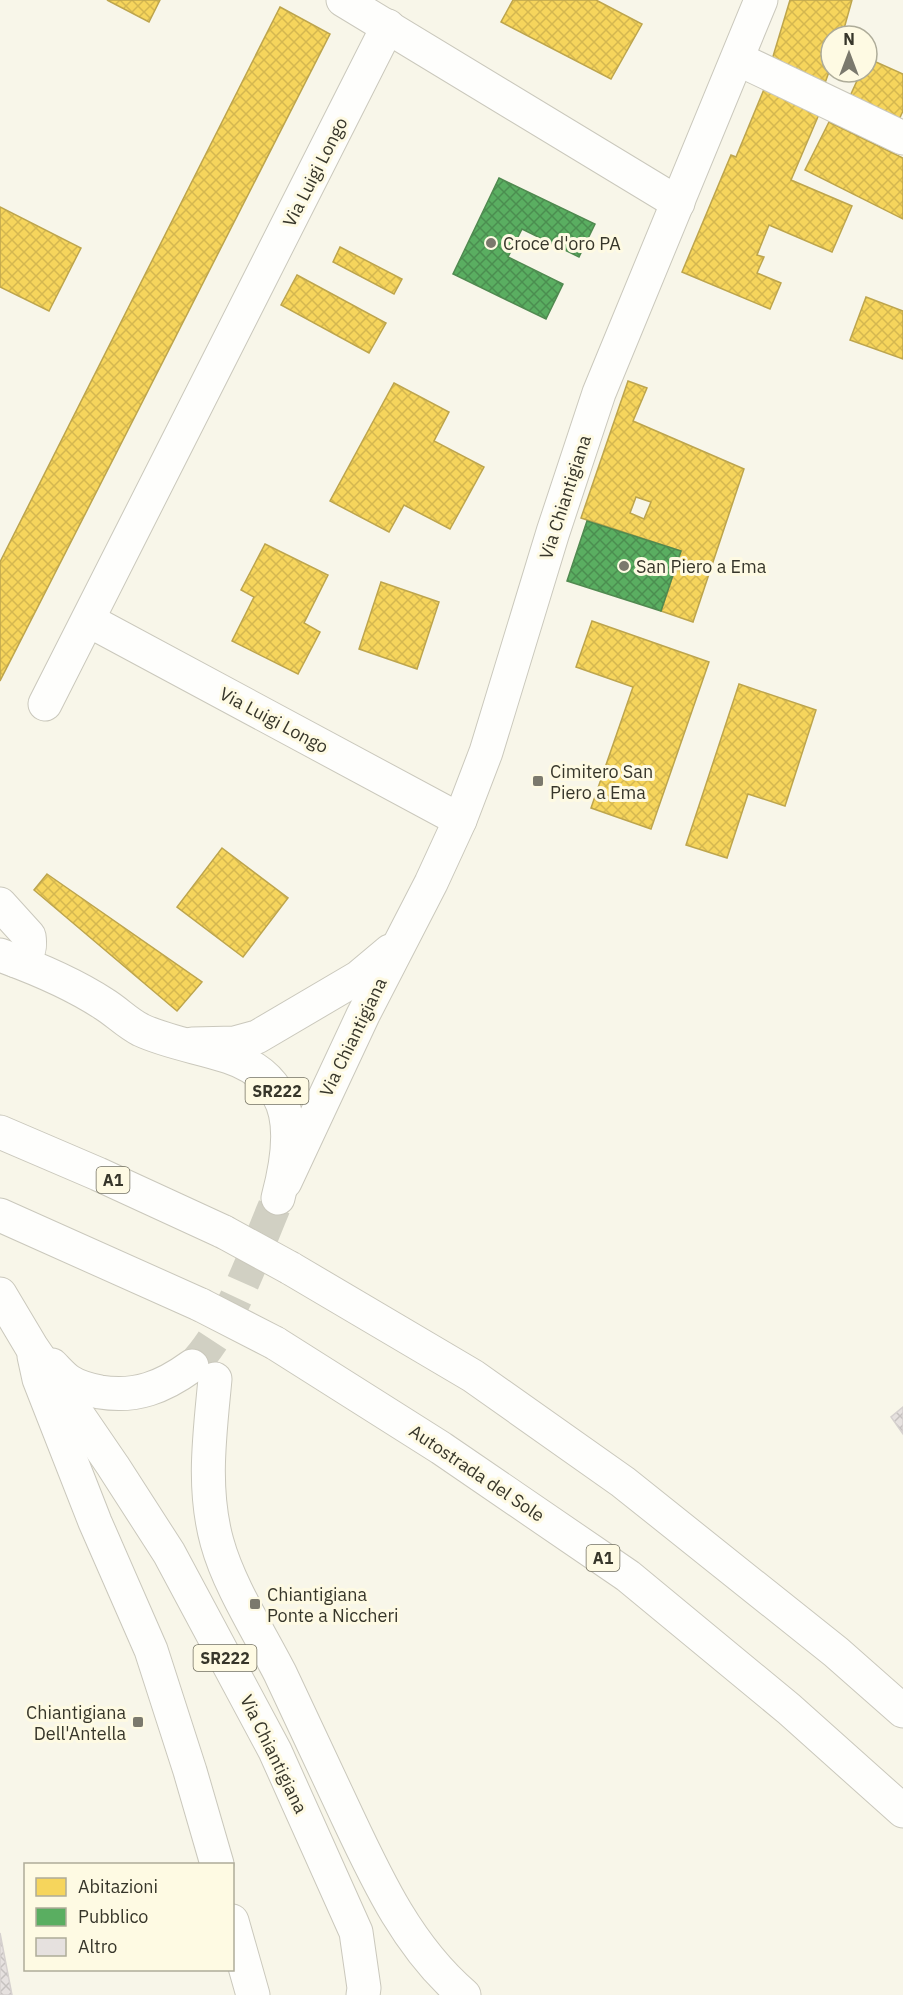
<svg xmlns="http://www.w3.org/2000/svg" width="903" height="1995" viewBox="0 0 903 1995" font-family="'IBM Plex Sans',sans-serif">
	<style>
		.homes { fill: url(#homes-cross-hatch); stroke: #bda54d; stroke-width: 1.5; fill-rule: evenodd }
		.public { fill: url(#public-cross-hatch); stroke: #508a50; stroke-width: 1.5 }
		.building { fill: url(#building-cross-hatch); stroke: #d6d1cf; stroke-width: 1.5 }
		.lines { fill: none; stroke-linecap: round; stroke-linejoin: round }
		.major-tunnel { stroke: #d1d0c3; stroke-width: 33; stroke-dasharray: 33 16; stroke-linecap: butt }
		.minor-casing { stroke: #cac8bc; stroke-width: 35 }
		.major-casing { stroke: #cac8bc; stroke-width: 35 }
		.highway-casing { stroke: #cac8bc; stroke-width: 35 }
		.minor { stroke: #fefefc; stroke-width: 33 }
		.major { stroke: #fefefc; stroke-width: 33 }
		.highway { stroke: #fefefc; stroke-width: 33 }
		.highway-bridge-casing { stroke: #cac8bc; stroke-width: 35; stroke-linecap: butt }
		.highway-bridge { stroke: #fefefc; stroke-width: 33 }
		.poi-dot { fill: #7b796d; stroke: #fefae3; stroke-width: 2 }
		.labels { text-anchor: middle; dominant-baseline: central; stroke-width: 6; stroke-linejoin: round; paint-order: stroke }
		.shield { fill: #fefae3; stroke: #737162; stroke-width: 1.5 }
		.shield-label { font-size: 16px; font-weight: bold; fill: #37362a }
		.street-label { font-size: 18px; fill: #37362a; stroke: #fefae3 }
		.poi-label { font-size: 18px; fill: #37362a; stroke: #fefae3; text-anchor: start }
	</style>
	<defs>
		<pattern id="homes-cross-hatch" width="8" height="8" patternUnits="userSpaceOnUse" patternTransform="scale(1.5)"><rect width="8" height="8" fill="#f6d55c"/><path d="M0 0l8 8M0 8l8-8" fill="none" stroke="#d4b750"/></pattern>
		<pattern id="public-cross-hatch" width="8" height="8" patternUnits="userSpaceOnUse" patternTransform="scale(1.5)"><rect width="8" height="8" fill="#5aae61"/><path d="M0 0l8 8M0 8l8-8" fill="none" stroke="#4b8e50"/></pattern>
		<pattern id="building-cross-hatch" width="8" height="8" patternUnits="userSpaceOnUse" patternTransform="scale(1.5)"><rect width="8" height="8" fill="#e6e1df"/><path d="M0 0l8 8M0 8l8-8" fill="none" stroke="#c6c2c0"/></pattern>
	</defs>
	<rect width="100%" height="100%" fill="#f8f6e9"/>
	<g class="homes">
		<polygon points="107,0 160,0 149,22"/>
		<polygon points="513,0 596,0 642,24 611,79 501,22"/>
		<polygon points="790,0 852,0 842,36 831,36 831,66 825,83 771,63"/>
		<polygon points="280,7 330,34 0,681 0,562"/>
		<polygon points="867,58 903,74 903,111 895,128 846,105 861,72 867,72"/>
		<polygon points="767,82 823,105 791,180 852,206 832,252 769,225 757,255 764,257 757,273 781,283 770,309 682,272 731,155 736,157"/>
		<polygon points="829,122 903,158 903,219 805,170"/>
		<polygon points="0,207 81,248 49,311 0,287"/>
		<polygon points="340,247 402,279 394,294 333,262"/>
		<polygon points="297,275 386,323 369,353 281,305"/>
		<polygon points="866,297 903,311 903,359 850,340"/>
		<path d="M628,381L647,388L633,421L744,469L693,622L661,611L681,551L581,518ZM636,497L651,502L644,519L630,513Z"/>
		<polygon points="394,383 449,412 434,441 484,467 450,529 404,505 389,532 330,501"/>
		<polygon points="265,544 328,575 304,623 320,632 298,674 232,641 254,597 241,590"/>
		<polygon points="381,582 439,602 417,669 359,649"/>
		<polygon points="592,621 709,662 651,829 591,808 633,687 576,667"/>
		<polygon points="739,684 816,710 785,806 748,794 727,858 686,845"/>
		<polygon points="222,848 288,898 243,957 177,907"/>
		<polygon points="47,874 202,982 177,1011 34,890"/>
	</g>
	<g class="public">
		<polygon points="499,178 595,224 579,257 522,229 508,257 563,284 546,319 453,274"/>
		<polygon points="587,521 681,551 661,611 567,581"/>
	</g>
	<g class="building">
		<polygon points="903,1407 903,1434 891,1417"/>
		<polygon points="0,1933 12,1995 0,1995"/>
	</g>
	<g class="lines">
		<path class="major-tunnel" d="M192,1366C230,1329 256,1248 278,1198"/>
		<g class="minor-casing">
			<g id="minor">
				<polyline points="343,0 678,203"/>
				<polyline points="738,59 903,138"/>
				<polyline points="88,620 460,820"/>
				<polyline points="45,704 388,26"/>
				<path d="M0,904L29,936C31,949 29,956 16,961"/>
				<polyline points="192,1044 235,1043 257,1037 359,977 390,951"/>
				<polyline points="285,1182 363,1015 431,883 460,820 486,752 553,532 599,393 761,0"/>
				<polyline points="34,1356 39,1379 95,1522 151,1650 190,1771 217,1864"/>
				<polyline points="232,1921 253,1995"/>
			</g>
		</g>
		<g class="major-casing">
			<g id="major">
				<path d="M0,955C36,968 72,983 104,1004C117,1012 127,1023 141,1030C169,1043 200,1047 229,1057C298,1080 294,1138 278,1198"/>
				<polyline points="0,1294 31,1346 113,1466 169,1553 275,1751 356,1932 364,1988 363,1995"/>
				<path d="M52,1365C58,1371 63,1377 69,1381C78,1387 90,1390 100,1392C136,1398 163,1387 192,1366"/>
				<path d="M215,1379C210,1433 202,1488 217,1542C229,1586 259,1632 280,1673C303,1721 325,1770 348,1818C378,1882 409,1948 464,1995"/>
			</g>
		</g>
		<g class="highway-casing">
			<g id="highway">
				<polyline points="0,1132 98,1174 224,1232"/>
				<polyline points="0,1215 201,1305"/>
				<polyline points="290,1268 473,1376 623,1482 836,1652 903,1711"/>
				<polyline points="275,1343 441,1448 628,1576 789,1709 903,1811"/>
			</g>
		</g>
		<use href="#minor" class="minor"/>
		<use href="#major" class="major"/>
		<use href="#highway" class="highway"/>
		<g class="highway-bridge-casing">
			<g id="highway-bridge">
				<polyline points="224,1232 290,1268"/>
				<polyline points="201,1305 275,1343"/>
			</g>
		</g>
		<use href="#highway-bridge" class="highway-bridge"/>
	</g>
	<g class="poi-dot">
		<circle cx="491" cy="243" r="6"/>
		<circle cx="624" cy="566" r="6"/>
		<rect x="532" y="775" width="12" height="12" rx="3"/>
		<rect x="249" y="1598" width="12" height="12" rx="3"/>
		<rect x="132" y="1716" width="12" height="12" rx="3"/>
	</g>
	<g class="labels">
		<g class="shield">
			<rect x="245.5" y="1078" width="63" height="26" rx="4.5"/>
			<rect x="96.5" y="1167" width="33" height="26" rx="4.5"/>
			<rect x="586.5" y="1545" width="33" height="26" rx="4.5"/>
			<rect x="193.5" y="1645" width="63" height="26" rx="4.5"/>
		</g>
		<g class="shield-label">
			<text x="277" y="1091">SR222</text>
			<text x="113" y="1180">A1</text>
			<text x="603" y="1558">A1</text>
			<text x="225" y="1658">SR222</text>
		</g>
		<g class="street-label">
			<text transform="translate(315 172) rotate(-63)">Via Luigi Longo</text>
			<text transform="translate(565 497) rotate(-72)">Via Chiantigiana</text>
			<text transform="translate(274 720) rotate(28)">Via Luigi Longo</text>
			<text transform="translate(353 1037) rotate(-64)">Via Chiantigiana</text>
			<text transform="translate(477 1473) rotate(34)">Autostrada del Sole</text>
			<text transform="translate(274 1754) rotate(64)">Via Chiantigiana</text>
		</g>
		<g class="poi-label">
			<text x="503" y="243">Croce d'oro PA</text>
			<text x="636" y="566">San Piero a Ema</text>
			<text x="550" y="771">Cimitero San<tspan x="550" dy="21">Piero a Ema</tspan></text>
			<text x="267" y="1594">Chiantigiana<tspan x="267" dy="21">Ponte a Niccheri</tspan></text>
			<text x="126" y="1712" text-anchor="end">Chiantigiana<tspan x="126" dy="21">Dell'Antella</tspan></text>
		</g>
	</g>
	<rect x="24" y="1863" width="210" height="108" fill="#fefae3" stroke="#aeac99" stroke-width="1.5"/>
	<rect x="36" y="1878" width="30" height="18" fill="#f6d55c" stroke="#aeac99" stroke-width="1.5"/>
	<text x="78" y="1893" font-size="18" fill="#37362a">Abitazioni</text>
	<rect x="36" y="1908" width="30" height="18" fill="#5aae61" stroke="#aeac99" stroke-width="1.5"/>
	<text x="78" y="1923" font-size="18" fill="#37362a">Pubblico</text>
	<rect x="36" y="1938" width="30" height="18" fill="#e6e1df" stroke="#aeac99" stroke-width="1.5"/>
	<text x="78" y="1953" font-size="18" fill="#37362a">Altro</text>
	<g transform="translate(849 54)"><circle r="28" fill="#fefae3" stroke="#aeac99" stroke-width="1.5"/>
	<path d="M0-4.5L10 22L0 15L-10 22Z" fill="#7b796d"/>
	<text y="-9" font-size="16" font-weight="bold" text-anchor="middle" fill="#37362a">N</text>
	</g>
</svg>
